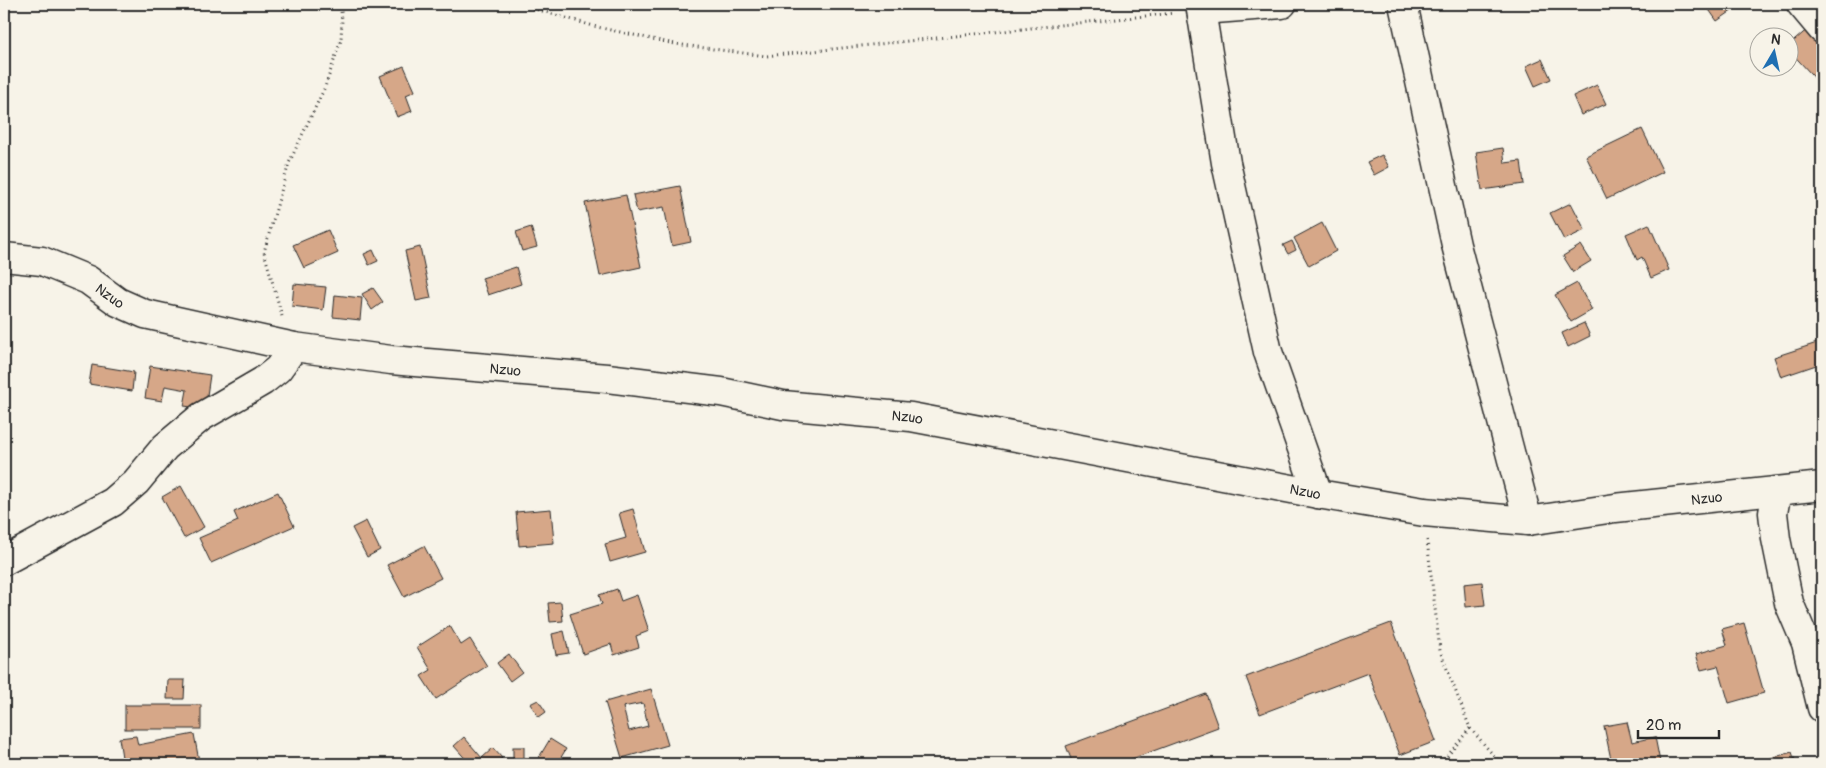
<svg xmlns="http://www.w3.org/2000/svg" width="1826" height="768" viewBox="0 0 1826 768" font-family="Pangolin,sans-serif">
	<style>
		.building { fill: #d6a788; stroke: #2b2b2b; fill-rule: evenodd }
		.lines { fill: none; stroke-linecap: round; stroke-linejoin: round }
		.street-casing { stroke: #2b2b2b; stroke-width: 31 }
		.secondary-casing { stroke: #2b2b2b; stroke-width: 31 }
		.path { stroke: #2b2b2b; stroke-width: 3; stroke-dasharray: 1 4; stroke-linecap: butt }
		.street { stroke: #f7f3e8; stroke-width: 28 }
		.secondary { stroke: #f7f3e8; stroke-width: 28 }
		.labels { text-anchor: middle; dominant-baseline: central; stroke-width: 4; stroke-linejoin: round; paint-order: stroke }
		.street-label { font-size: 14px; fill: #2b2b2b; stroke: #f7f3e8 }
	</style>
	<rect width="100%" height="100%" fill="#f7f3e8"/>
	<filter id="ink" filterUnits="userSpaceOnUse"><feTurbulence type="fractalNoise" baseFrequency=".02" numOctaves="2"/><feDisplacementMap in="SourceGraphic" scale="10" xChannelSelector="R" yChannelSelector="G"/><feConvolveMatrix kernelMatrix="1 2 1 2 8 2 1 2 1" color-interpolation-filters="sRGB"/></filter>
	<g filter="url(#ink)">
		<g class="building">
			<polygon points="1705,4 1742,4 1717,21"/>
			<polygon points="1810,27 1822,40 1822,86 1788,49 1788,46"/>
			<polygon points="1542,59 1551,79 1535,86 1526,66"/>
			<polygon points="404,66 415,91 406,95 412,111 397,117 380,76"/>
			<polygon points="1597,85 1606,104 1581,115 1573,96"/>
			<polygon points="1642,129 1663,172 1607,199 1586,156"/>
			<polygon points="1503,148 1505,163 1521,161 1524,184 1482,190 1476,152"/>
			<polygon points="1382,155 1389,167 1374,175 1367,162"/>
			<polygon points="680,186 691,242 672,246 664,207 637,212 633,195"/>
			<polygon points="626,195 641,267 600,276 585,203"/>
			<polygon points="1571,203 1585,230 1564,240 1550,213"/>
			<polygon points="1322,223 1336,251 1309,266 1294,238"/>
			<polygon points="1649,224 1669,270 1651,278 1642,257 1637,260 1626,234"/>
			<polygon points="531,227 537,247 522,251 516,232"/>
			<polygon points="328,230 338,253 304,268 293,245"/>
			<polygon points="1292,241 1296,250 1288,254 1283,245"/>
			<polygon points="1581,245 1591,261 1573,272 1563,256"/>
			<polygon points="420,247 431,298 416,301 405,251"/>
			<polygon points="373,250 378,261 369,265 364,254"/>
			<polygon points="516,267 521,284 488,295 482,278"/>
			<polygon points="1577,283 1592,310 1571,322 1555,295"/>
			<polygon points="294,284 326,287 323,310 292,306"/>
			<polygon points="373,288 383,302 372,310 362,294"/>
			<polygon points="335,295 362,298 360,320 333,317"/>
			<polygon points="1584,323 1590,336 1568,347 1562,333"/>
			<polygon points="1817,343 1822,363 1781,377 1774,357"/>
			<polygon points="92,365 134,372 132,391 89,384"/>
			<polygon points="150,366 210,375 205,409 184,406 187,390 165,386 162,401 145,398"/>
			<polygon points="181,486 204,527 184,538 162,497"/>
			<polygon points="278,492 294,526 211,563 199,538 238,521 234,512"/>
			<polygon points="551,509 554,543 519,546 516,512"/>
			<polygon points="633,509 645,552 610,562 605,544 626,538 619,513"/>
			<polygon points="366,521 380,550 367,557 352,528"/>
			<polygon points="424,546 441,578 404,597 387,565"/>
			<polygon points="1482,582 1485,605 1466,607 1464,584"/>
			<polygon points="617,589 621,601 637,595 649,631 636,636 639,647 614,655 611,644 583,654 570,614 602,604 599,595"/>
			<polygon points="561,602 563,621 550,622 548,603"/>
			<polygon points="1391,623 1436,741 1400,755 1368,673 1260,714 1246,677"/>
			<polygon points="1744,623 1764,693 1729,703 1718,666 1701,670 1696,654 1727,645 1722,629"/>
			<polygon points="450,626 461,645 470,639 487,666 436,699 421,676 431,670 417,647"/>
			<polygon points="564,631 569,653 556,655 552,634"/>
			<polygon points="509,654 522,672 510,681 497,663"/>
			<polygon points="168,680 185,680 184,699 167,699"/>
			<path d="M651,689L668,745L622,758L605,702ZM643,703L648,726L629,731L623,707Z"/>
			<polygon points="1206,694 1218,727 1118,764 1073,764 1066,746"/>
			<polygon points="538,700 546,712 539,717 530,704"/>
			<rect x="125" y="705" width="76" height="24"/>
			<polygon points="1627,722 1632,742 1655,737 1660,762 1648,764 1612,764 1604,726"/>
			<polygon points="194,734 199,761 183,764 123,764 119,738 136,736 138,745"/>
			<polygon points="464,737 482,758 493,748 502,758 495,764 470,764 454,746"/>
			<polygon points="550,739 566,749 557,764 535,764"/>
			<rect x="513" y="747" width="11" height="17"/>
			<polygon points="1792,752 1796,764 1751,764"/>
		</g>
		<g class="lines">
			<g class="street-casing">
				<g id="street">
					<polyline points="1200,4 1226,163 1268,352 1318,494"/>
					<polyline points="1403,4 1456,245 1528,521"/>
					<polyline points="1801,4 1822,29"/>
					<polyline points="1202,10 1282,4"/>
					<polyline points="1777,491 1773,513 1776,539 1789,603 1806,643 1822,708"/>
					<polyline points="4,561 113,502 136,482 165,447 201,417 263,381 278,369 294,347"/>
				</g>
			</g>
			<g class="secondary-casing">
				<g id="secondary">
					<path id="s1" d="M4,257L42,261L88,280L118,302L145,314L294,347L391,360L607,378L721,392L783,405L911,417L1318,494L1424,512L1528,521L1615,508L1822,486"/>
				</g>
			</g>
			<g class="path">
				<polyline points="518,4 597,27 675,44 766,56 1174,13"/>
				<polyline points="282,316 264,252 289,163 325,87 341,40 342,19 341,11 335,4"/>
				<polyline points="1427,540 1440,651 1470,728 1501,764"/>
				<polyline points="1441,764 1470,728"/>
			</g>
			<use href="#street" class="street"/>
			<use href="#secondary" class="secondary"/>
		</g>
	</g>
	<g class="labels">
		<g class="street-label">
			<text stroke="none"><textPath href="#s1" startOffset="115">Nzuo</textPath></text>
			<text stroke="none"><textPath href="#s1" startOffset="520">Nzuo</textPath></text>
			<text stroke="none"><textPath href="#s1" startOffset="925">Nzuo</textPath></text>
			<text stroke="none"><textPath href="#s1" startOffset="1330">Nzuo</textPath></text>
			<text stroke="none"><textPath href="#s1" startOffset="1735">Nzuo</textPath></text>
		</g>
	</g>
	<rect width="1826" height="768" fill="none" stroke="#f7f3e8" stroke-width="20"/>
	<rect x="10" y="10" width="1806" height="748" fill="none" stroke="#2b2b2b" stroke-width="2" filter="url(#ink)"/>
	<g transform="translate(1774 52) rotate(9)"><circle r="24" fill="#f7f3e8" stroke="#a5a39c"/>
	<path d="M0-4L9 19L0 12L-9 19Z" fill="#1f6fb2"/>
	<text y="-8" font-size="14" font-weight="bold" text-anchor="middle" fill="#2b2b2b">N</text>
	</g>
	<path d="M1638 730v8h81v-8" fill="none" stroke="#2b2b2b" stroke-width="2.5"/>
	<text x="1646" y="730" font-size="15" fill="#2b2b2b" stroke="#f7f3e8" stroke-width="4" paint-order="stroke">20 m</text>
</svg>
